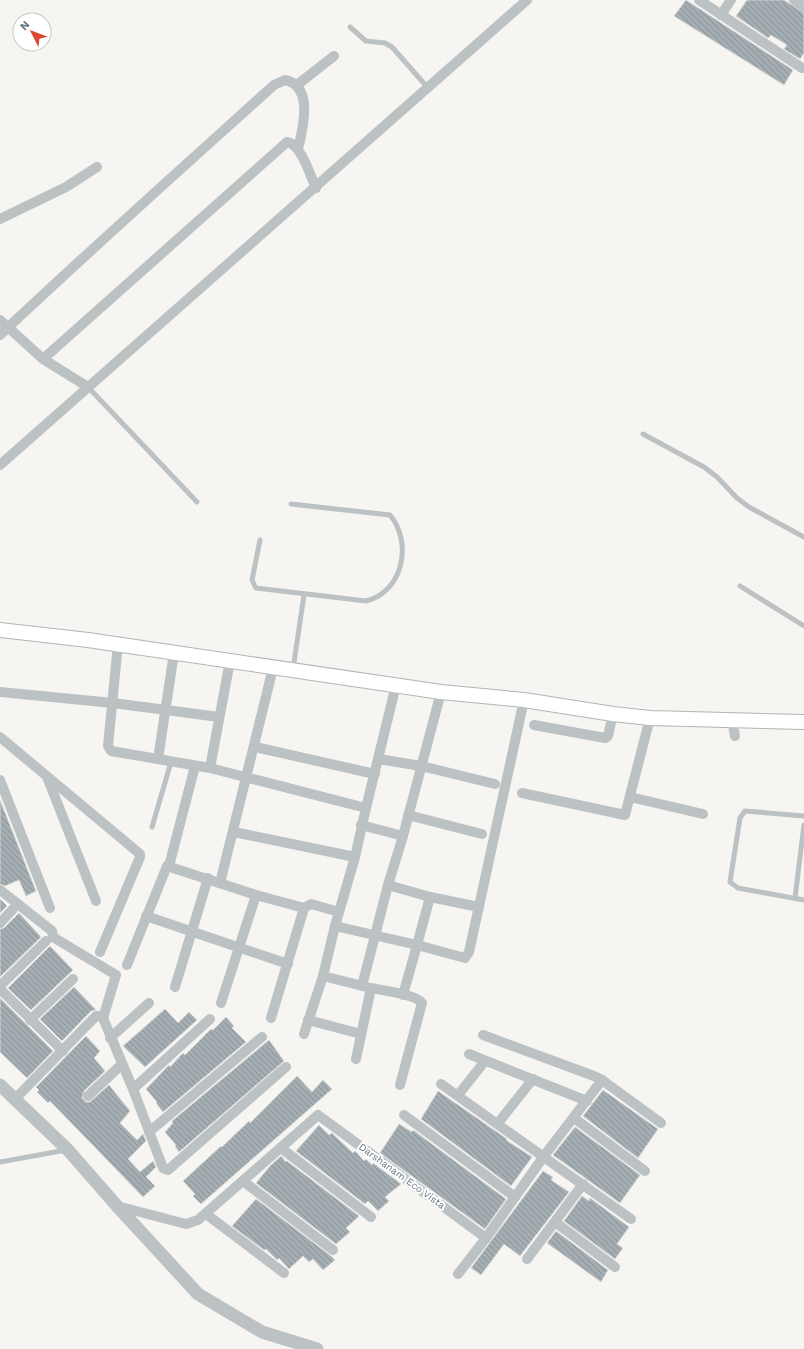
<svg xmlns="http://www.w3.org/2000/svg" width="804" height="1349" viewBox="0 0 804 1349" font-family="'Work Sans',sans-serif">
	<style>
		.building { fill: url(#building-back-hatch); stroke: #d7d7d5 }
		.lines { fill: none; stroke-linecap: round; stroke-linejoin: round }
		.secondary-casing { stroke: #afb5b9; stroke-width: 16 }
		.service { stroke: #bcc1c4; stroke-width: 5 }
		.minor { stroke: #bcc1c4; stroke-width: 10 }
		.tertiary { stroke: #bcc1c4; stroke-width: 13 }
		.secondary { stroke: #fff; stroke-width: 14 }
		.labels { text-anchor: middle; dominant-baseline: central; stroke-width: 4; stroke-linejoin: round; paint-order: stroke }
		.street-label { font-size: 10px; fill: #667882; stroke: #fff }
	</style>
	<defs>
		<pattern id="building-back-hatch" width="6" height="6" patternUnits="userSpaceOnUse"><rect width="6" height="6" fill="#a4adb2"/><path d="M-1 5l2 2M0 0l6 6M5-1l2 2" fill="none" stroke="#899296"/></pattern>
	</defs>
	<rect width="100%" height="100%" fill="#f6f5f2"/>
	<g class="building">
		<polygon points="686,0 793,70 784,85 674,16"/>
		<polygon points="747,0 784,0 804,13 804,53 800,59 784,49 787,45 771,35 768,38 736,16"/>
		<polygon points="0,800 36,891 26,896 19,880 5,886 0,884"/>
		<polygon points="0,899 7,906 0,913"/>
		<polygon points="19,913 41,937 0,977 0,929 4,928"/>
		<polygon points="50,946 73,970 31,1010 8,988"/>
		<polygon points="74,987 96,1010 91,1011 62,1041 40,1019"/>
		<polygon points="0,998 53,1051 27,1078 0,1052"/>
		<polygon points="165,1009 178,1023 189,1012 197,1020 145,1067 123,1046"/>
		<polygon points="226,1017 234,1026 232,1028 246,1042 163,1112 156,1103 157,1102 146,1089 169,1065 170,1067 183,1053 185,1055 211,1029 213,1030"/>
		<polygon points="86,1036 100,1051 94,1058 105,1071 84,1091 82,1098 86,1102 90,1102 109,1085 130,1111 120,1123 137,1140 143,1134 146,1141 128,1159 140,1172 153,1161 156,1167 146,1177 155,1186 143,1197 50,1101 48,1103 37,1092 39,1090 36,1087"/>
		<polygon points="269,1040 284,1061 179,1152 175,1146 176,1145 165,1132 173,1123 172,1121"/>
		<polygon points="297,1076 312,1092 323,1080 332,1089 201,1204 193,1196 195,1194 183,1181 221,1146 222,1147 249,1121 250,1123"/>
		<polygon points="603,1090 658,1129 638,1158 583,1116"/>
		<polygon points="438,1091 507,1139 506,1140 532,1157 511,1186 421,1119"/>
		<polygon points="399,1124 412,1132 413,1130 506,1199 485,1229 380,1153"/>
		<polygon points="319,1125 329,1135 332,1133 353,1153 355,1151 364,1161 366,1159 372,1165 373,1163 401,1184 385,1197 389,1201 378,1211 368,1201 365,1204 296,1151"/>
		<polygon points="575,1127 640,1175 620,1203 553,1155"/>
		<polygon points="281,1156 286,1162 287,1161 359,1216 346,1228 350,1232 336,1244 256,1183 270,1166"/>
		<polygon points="543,1171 553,1177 551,1180 569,1192 520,1256 504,1244 481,1275 471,1268"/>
		<polygon points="582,1196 589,1201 590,1198 629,1227 617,1244 623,1248 615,1259 564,1221"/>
		<polygon points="256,1199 331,1256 335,1260 323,1270 313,1259 309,1262 303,1256 289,1269 279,1258 277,1260 266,1249 264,1250 232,1226"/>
		<polygon points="556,1231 608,1270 601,1282 547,1243"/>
	</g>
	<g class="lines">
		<g class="secondary-casing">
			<polyline id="secondary" points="0,630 88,640 441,692 524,700 613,714 650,718 804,722"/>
		</g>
		<g class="service">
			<polyline points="350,27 366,41 385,43 392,47 428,88"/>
			<polyline points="88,387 197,502"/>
			<polyline points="643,434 704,467 717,477 737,498 749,507 804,537"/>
			<path d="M260,540L252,580L256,588L366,601C403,592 413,543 390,515L291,504"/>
			<polyline points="740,586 804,626"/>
			<polyline points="293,669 304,595"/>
			<polyline points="804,816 745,811 740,818 730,882 738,888 804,900"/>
			<polyline points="152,827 171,762"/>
			<polyline points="795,898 804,825"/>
			<polyline points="0,1162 66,1150"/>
		</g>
		<g class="minor">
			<polyline points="699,0 802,68"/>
			<polyline points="794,0 804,7"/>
			<polyline points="721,15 731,0"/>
			<polyline points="297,85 334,56"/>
			<polyline points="0,219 66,187 97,167"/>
			<polyline points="0,320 43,359 88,387"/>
			<path d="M0,335C90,250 182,168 274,85L285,80C314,86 303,128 298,149"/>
			<path d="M43,359L287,142C301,144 310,175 316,188"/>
			<polyline points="0,465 527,0"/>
			<polyline points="118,644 108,746 111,751 210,768 366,808 396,685"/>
			<polyline points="0,692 113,703 219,717"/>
			<polyline points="732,720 735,736"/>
			<polyline points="534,725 605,738 608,736 613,714"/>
			<polyline points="0,737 140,854 140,857 100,952"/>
			<polyline points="255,747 375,774"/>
			<polyline points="158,759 174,653"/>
			<polyline points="379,759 421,766 495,784"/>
			<polyline points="210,768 230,661"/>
			<polyline points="47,777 96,901"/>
			<polyline points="0,780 50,908"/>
			<polyline points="522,793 625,815 650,718"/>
			<polyline points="630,797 703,814"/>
			<polyline points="408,815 482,834"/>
			<polyline points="361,825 403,836 441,692"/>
			<polyline points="234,832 355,857 366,808"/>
			<polyline points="403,836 388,885 430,897 479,907"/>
			<polyline points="169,866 195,766"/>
			<polyline points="220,883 273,668"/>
			<polyline points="0,890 52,931 53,937 116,975 103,1018"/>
			<polyline points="256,895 304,908 271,1018"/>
			<polyline points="430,897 417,945 465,958 469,952 524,700"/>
			<polyline points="304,908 311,904 339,912"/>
			<polyline points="146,916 288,964"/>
			<polyline points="0,923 13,909"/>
			<polyline points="335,926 355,857"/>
			<polyline points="127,965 167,866 256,895 221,1003"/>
			<polyline points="323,976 367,987"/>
			<polyline points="0,986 46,941"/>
			<polyline points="362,986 388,885"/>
			<polyline points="175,987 208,878"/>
			<polyline points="0,989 63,1051"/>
			<polyline points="30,1020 73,979"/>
			<polyline points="308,1020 361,1034"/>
			<polyline points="304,1034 323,976 335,926 417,945 403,995"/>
			<polyline points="483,1035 594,1076 602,1080"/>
			<polyline points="110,1038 149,1003"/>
			<polyline points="469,1054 587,1101"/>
			<path d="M356,1059L371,988C382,990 417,995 422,1003L400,1085"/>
			<polyline points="441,1084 631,1219"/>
			<polyline points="133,1089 210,1019"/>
			<polyline points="458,1095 485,1061"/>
			<polyline points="88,1096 121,1065"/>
			<polyline points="15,1099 96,1016 100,1016 103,1018 133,1089 163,1168 168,1170 286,1067"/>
			<polyline points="404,1115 515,1197"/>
			<polyline points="574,1118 645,1171"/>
			<polyline points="498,1123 533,1079"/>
			<polyline points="149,1132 262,1037"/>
			<polyline points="281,1148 371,1217"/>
			<polyline points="243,1181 333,1250"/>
			<polyline points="117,1206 186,1224 198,1220 318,1115 486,1238 544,1156 602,1080 661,1123"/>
			<polyline points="206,1214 284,1273"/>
			<polyline points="555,1222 615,1267"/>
			<polyline points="527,1259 583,1184"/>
			<polyline points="458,1274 486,1238"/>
		</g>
		<polyline class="tertiary" points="0,1085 68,1150 117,1206 198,1294 262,1332 317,1349"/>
		<use href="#secondary" class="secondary"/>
	</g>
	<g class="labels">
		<g class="street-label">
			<text transform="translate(402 1176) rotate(36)">Darshanam Eco Vista</text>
		</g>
	</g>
	<g transform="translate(32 32) rotate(312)"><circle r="19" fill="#ffffff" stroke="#c2c9cd"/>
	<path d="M0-3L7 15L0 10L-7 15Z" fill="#db482d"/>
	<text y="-6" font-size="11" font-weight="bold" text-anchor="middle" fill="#667882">N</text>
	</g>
</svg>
